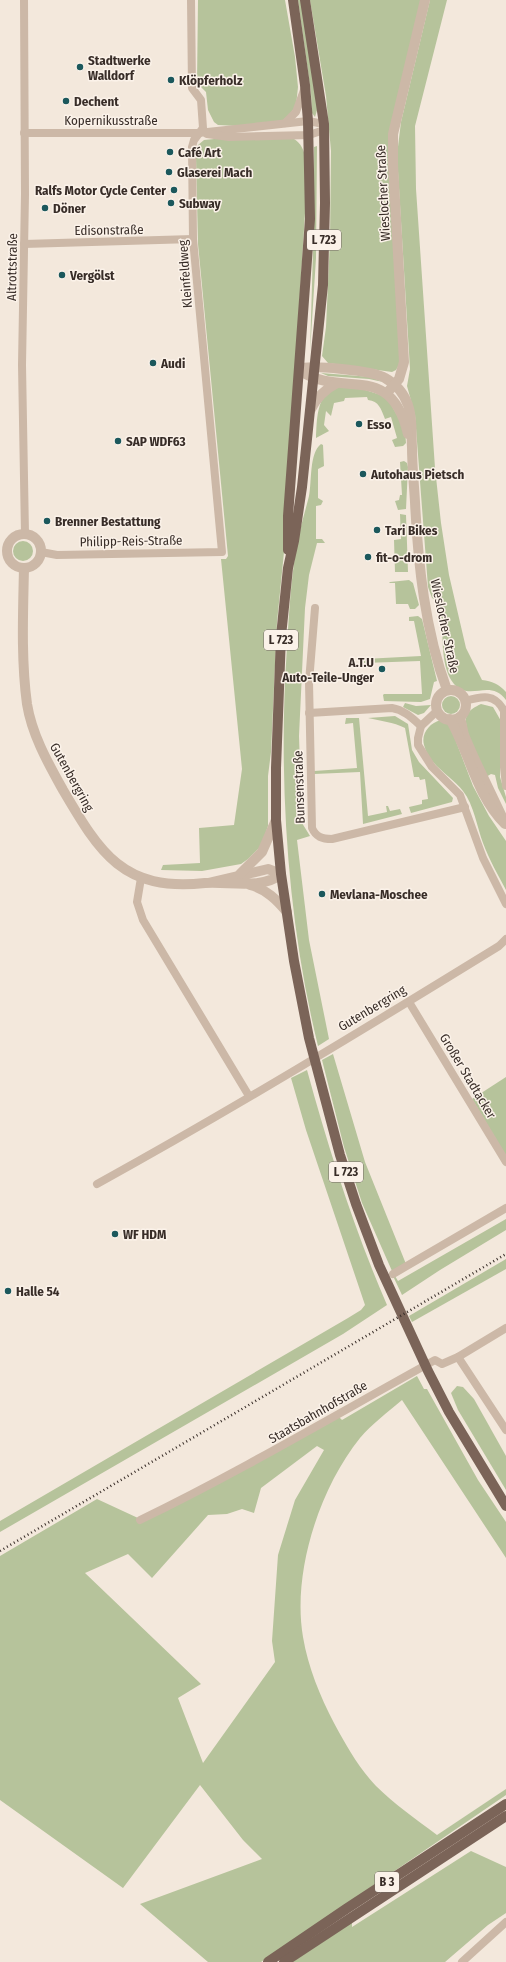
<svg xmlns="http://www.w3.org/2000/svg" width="506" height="1962" viewBox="0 0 506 1962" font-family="'Fira Sans Condensed',sans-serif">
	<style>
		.green { fill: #b6c39b; fill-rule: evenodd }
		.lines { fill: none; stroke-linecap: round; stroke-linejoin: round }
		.minor { stroke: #ccb8a7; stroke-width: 8 }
		.tertiary { stroke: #ccb8a7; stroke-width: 10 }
		.primary { stroke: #7b6458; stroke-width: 10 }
		.rail { stroke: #382d28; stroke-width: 2.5; stroke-dasharray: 1 3; stroke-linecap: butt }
		.poi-dot { fill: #1b585c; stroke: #fbf2e9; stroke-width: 1.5 }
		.labels { text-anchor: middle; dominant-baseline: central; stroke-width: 3; stroke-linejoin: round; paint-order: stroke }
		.shield { fill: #fbf2e9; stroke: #726862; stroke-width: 1 }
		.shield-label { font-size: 12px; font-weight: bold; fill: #382d28 }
		.poi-label { font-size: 13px; font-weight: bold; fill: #382d28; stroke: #fbf2e9; text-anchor: start }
		.street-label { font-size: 13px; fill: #382d28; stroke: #fbf2e9 }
	</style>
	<rect width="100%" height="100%" fill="#f3e8dc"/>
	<g class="green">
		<polygon points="198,0 285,0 295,57 298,87 296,106 289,115 282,121 238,126 218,125 214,122 208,110 206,92 197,83"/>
		<polygon points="298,0 301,0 318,107 315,117 312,113 311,93"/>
		<polygon points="310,0 421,0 392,121 400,363 396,370 392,372 328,363 322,356 326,327 330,240 331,151 326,96"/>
		<path d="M430,0H447L415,126L416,189L435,468L441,523L449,575L466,648L482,680C492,681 499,684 506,692V700C490,678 470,702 454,684C441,668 443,640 442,622C441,615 439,608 437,601L432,598L428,587L415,415L407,386L410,369L397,155L401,122Z"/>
		<path d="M290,137C312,145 306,178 306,197L284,552L277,622L271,752L268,776V826L261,846L248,859L241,864L202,871L161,870L163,865L200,863L199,828L234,825L242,769L221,559H226L228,556L198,244L196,158L198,145L204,140L214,139Z"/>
		<polygon points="317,146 316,258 310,352 314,217 314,147"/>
		<polygon points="321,373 371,377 383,382 369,379 328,376"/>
		<path d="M356,387L387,397L405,430L406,443L403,446L395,447L392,440L397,438L391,417L385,419C381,409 379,401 368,400L367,397L345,398L344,401L334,403L331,416L326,411L324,425L329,431L316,438C317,421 316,394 336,388C342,386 350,387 356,387Z"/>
		<path d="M321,444L323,445L324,466L318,469V498L323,501L321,505L316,506V539H322L325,543H317L309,575L305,608L299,736L302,823L310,836L297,840L309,940L329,1039L318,1046C287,920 278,776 287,647C289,613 291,578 297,544C300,528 305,512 309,496C312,482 309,453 321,444Z"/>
		<polygon points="404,461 407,463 408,467 406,509 398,510 395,501 399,500 400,495 402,495 400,462"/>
		<polygon points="400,514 406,515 408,572 395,572 394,540 401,539"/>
		<circle cx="23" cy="551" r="10"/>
		<polygon points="409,580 413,583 419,605 415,609 410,609 408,604 396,604 395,583 389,583 390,582"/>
		<polygon points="418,616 422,619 437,681 434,682 430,699 421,702 384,701 383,695 384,694 422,694 420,661 364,663 364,659 421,656 414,621 409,621 409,617"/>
		<circle cx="451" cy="705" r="9"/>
		<polygon points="405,703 416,706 431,705 424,713 418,715 403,707"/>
		<path d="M481,704L493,707L501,721L500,777L506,797V804L498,788L495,775L491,774L486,777C481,764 461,727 467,715C470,709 475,707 481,704Z"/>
		<path d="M395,716L408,724L412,750L419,762L453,798L452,802L411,813L409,807L422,804V800L428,799L425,779L420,780L419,777H414L405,728C393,722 381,721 368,718Z"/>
		<polygon points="346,718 359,718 368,816 387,812 386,806 388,806 390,811 400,809 402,814 363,824 360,772 314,774 314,771 357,768 353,723 345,724"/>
		<path d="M441,720L449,723L473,786L489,816L506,841V890C498,875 489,859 483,843C477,827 474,805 463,791C452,776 429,766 424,745C421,734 429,723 441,720Z"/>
		<polygon points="333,1054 365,1162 406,1264 392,1271 362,1203 344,1147 322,1060"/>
		<path d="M307,1070C329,1150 354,1229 387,1305L343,1334L0,1532V1521L348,1318L361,1310L365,1305L306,1130L291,1078Z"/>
		<polygon points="506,1077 506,1156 472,1099"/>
		<polygon points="506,1219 506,1230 440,1270 402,1295 393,1276 395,1276 398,1281"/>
		<polygon points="506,1259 506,1269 412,1322 409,1316"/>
		<path d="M417,1376L424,1389H427L478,1480L506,1522V1558L402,1400C388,1412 372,1424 360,1438C319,1489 292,1573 303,1637C308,1667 320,1696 334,1723C346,1745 358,1767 376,1786C394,1804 416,1819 437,1835L506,1789V1795L261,1962H208L140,1904L262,1859L243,1840L200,1785L123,1888L0,1800V1556L97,1499L138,1518L338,1416L342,1420ZM317,1446L324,1450L295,1500L278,1555L272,1641L275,1662L203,1763L178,1698L201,1684L85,1573L128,1554L152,1578L208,1515L227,1514L242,1509L254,1513L261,1488Z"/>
		<polygon points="457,1386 463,1387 474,1399 506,1456 506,1490 458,1410 451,1393"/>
		<polygon points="471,1851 506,1867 506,1913 488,1925 445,1962 292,1962 352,1922 352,1927"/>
	</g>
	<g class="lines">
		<g class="minor">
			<polyline points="24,0 25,194 22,365 25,534"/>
			<polyline points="285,123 296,112 304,90"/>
			<polyline points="24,133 198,133 308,121 324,124"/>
			<polyline points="207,134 229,137 309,135 324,130"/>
			<polyline points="24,244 193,239"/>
			<polyline points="41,552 57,555 222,552 193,239 192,147 194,140 203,128 201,100 192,88 191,0"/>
			<path d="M315,608L309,682L312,828C316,837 322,839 332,839L465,807"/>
			<path d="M465,701C482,696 495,693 504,711V767L506,786"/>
			<polyline points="437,711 421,726 418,738 418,745 432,767 460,795 483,858 506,904"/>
			<path d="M309,713L392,708C404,710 412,718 421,726"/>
			<polyline points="141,878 137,902 143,920 249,1096"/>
			<polyline points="409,1002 506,1162"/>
			<path d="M97,1184C233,1109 366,1028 499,946L506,939"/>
			<polyline points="393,1274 506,1208"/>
			<polyline points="458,1357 506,1430"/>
			<path d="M140,1520C241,1471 337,1414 435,1360L442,1364L458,1357L506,1328"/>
			<polyline points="462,1962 506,1922"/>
		</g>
		<g class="tertiary">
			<path d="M299,369C310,364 374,371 385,378C396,384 404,394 408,405C413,419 411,433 412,447C412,466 414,484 415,502C418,564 425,631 447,690"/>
			<path d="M299,370C343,400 390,359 408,434"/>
			<polyline points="387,393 399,379 404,362 393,164 393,134 425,0"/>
			<path d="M310,411C316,398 325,389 337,383"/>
			<circle cx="24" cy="551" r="17"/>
			<path d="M24,568C23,613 21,660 27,704C32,735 48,763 63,790C100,853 123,892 205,883C227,881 263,890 281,874L268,869L208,883"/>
			<circle cx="451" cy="705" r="15"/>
			<polyline points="460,717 464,735 474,758 504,821"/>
			<path d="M450,719C470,754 476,795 505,824"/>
			<polyline points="240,874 262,852 276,820"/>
			<path d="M250,885C266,889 277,900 287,912"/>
		</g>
		<g class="primary">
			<polyline points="305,0 324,124 325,203 323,285 302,487 294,541 288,568 281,636 276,768 276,820 281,874 294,961 309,1038 340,1155 356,1204 379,1265 428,1371 449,1412 506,1506"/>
			<polyline points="288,550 288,516 310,219 308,121 305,85 293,0"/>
			<polyline points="268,1962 346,1909 506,1804"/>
			<polyline points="284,1962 506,1816"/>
		</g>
		<polyline class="rail" points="0,1551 506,1254"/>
	</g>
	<g class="poi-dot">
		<circle cx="80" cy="67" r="4"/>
		<circle cx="171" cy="80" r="4"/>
		<circle cx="66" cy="101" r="4"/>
		<circle cx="170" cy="152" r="4"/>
		<circle cx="169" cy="172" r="4"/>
		<circle cx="174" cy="190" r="4"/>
		<circle cx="171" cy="203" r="4"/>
		<circle cx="45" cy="208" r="4"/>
		<circle cx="62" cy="275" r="4"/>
		<circle cx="153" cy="363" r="4"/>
		<circle cx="359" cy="424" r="4"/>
		<circle cx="118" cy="441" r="4"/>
		<circle cx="363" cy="474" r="4"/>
		<circle cx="47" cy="521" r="4"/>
		<circle cx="377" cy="530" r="4"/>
		<circle cx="368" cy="557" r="4"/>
		<circle cx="382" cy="669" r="4"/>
		<circle cx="322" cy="894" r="4"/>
		<circle cx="115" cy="1234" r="4"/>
		<circle cx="8" cy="1291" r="4"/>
	</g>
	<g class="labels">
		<g class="shield">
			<rect x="307" y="230" width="34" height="20" rx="3"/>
			<rect x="264" y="630" width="34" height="20" rx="3"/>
			<rect x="329" y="1162" width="34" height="20" rx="3"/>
			<rect x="375" y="1872" width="24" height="20" rx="3"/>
		</g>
		<g class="shield-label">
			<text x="324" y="240">L 723</text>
			<text x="281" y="640">L 723</text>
			<text x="346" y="1172">L 723</text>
			<text x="387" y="1882">B 3</text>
		</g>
		<g class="poi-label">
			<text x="88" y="60">Stadtwerke<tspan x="88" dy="15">Walldorf</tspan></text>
			<text x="179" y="80">Klöpferholz</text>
			<text x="74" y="101">Dechent</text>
			<text x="178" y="152">Café Art</text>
			<text x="177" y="172">Glaserei Mach</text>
			<text x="166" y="190" text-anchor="end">Ralfs Motor Cycle Center</text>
			<text x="179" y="203">Subway</text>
			<text x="53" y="208">Döner</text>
			<text x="70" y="275">Vergölst</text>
			<text x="161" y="363">Audi</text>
			<text x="367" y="424">Esso</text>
			<text x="126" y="441">SAP WDF63</text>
			<text x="371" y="474">Autohaus Pietsch</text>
			<text x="55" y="521">Brenner Bestattung</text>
			<text x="385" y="530">Tari Bikes</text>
			<text x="376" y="557">fit-o-drom</text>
			<text x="374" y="662" text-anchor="end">A.T.U<tspan x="374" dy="15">Auto-Teile-Unger</tspan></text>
			<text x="330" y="894">Mevlana-Moschee</text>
			<text x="123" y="1234">WF HDM</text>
			<text x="16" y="1291">Halle 54</text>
		</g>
		<g class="street-label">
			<text x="111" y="120">Kopernikusstraße</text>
			<text transform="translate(383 193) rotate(-93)">Wieslocher Straße</text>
			<text transform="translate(109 230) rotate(-1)">Edisonstraße</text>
			<text transform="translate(12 267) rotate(-89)">Altrottstraße</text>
			<text transform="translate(185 274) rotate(-94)">Kleinfeldweg</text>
			<text transform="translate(131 541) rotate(-1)">Philipp-Reis-Straße</text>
			<text transform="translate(445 626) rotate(78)">Wieslocher Straße</text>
			<text transform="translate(72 777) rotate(61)">Gutenbergring</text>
			<text transform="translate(299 787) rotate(-92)">Bunsenstraße</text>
			<text transform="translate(372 1008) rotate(-31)">Gutenbergring</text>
			<text transform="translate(468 1076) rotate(59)">Großer Stadtacker</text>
			<text transform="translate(318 1412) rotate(-30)">Staatsbahnhofstraße</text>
		</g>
	</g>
</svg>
